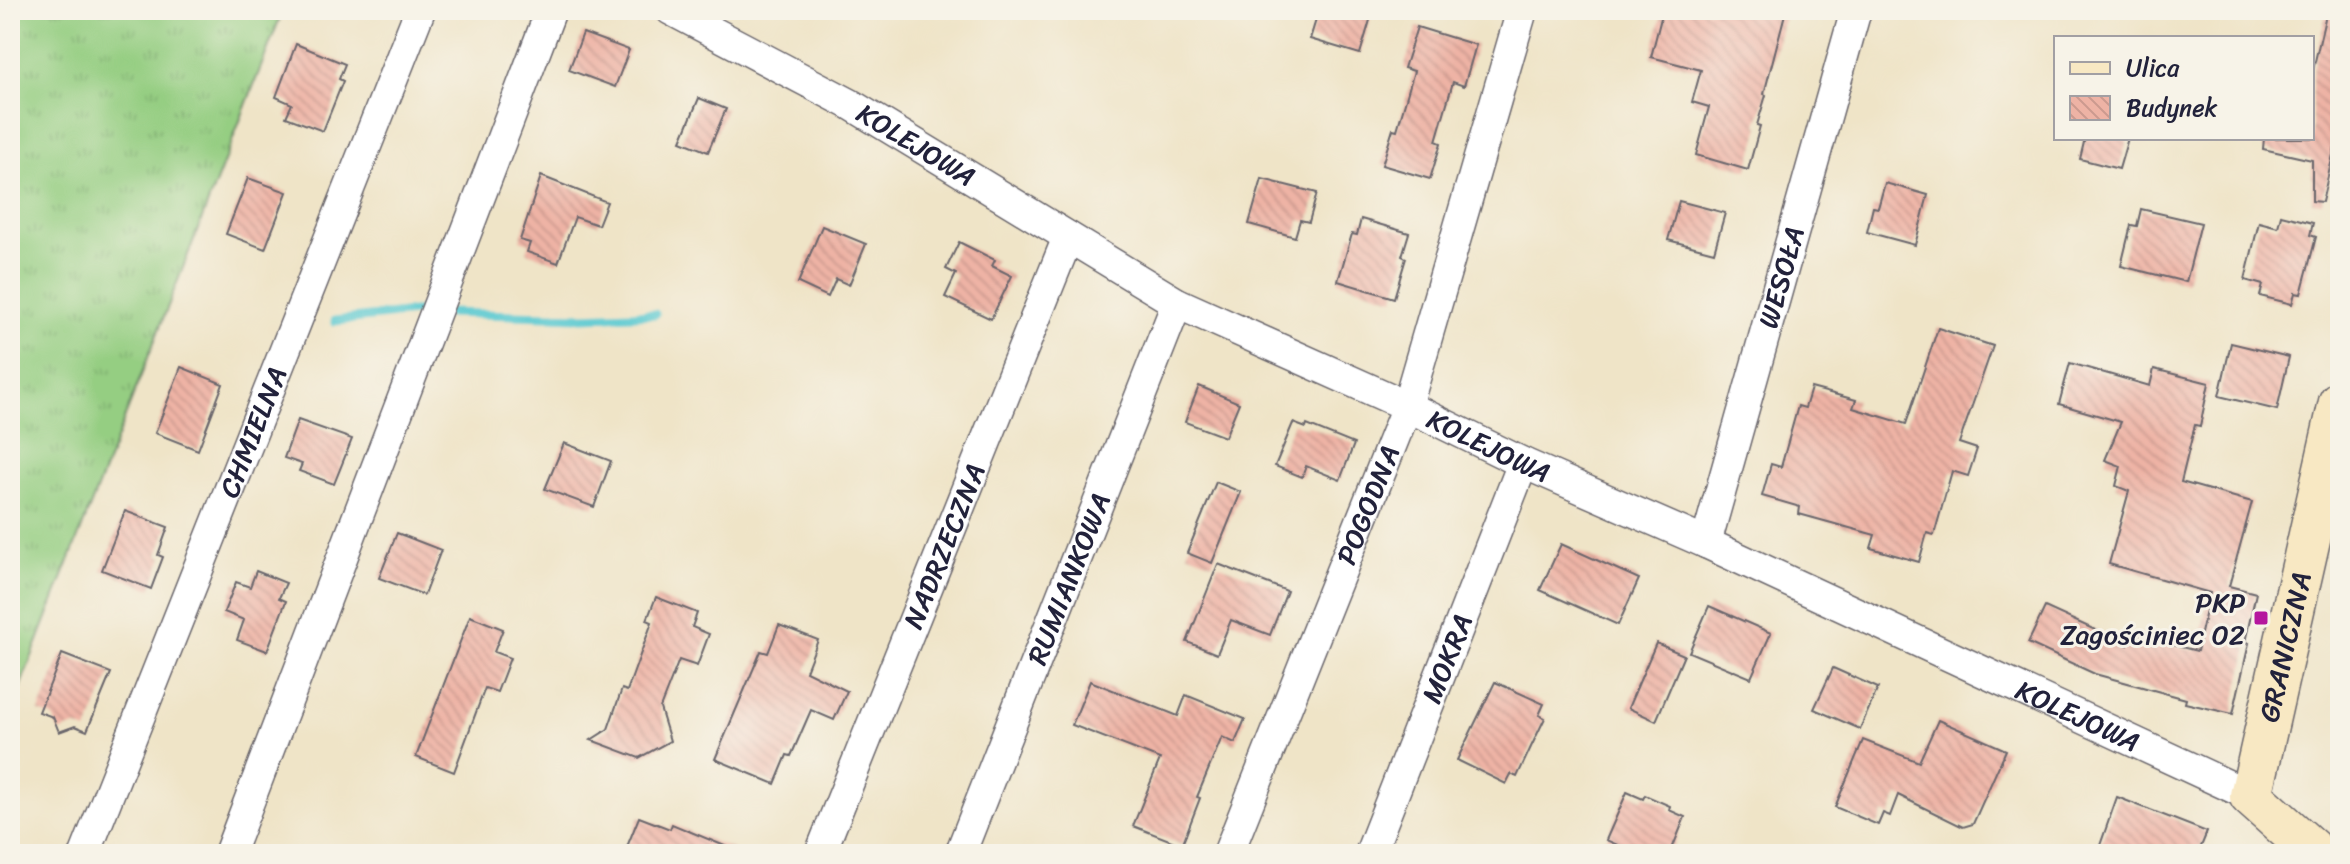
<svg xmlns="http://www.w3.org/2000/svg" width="2350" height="864" viewBox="0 0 2350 864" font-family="Sriracha,sans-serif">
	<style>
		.grass { fill: url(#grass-tufts); stroke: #5c785e; stroke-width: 2 }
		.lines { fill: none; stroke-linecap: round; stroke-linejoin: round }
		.stream { stroke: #5dcad1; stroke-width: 9 }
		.building { fill: url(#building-back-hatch) }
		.street-casing { stroke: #6a666c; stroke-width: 33 }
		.secondary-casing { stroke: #6a666c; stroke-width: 45 }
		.street { stroke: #fff; stroke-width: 30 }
		.secondary { stroke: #f8e8c3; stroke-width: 42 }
		.poi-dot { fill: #b5179e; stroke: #f7f3e8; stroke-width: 3 }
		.labels { text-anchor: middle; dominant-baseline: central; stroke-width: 6; stroke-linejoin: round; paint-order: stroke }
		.street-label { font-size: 28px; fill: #22223b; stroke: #f7f3e8 }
		.poi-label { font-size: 28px; fill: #22223b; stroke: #f7f3e8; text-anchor: end }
	</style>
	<defs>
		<pattern id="grass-tufts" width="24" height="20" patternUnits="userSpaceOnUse" patternTransform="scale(2)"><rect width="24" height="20" fill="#95ce82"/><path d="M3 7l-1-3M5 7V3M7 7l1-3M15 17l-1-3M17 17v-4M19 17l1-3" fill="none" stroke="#80b171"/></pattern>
		<pattern id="building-back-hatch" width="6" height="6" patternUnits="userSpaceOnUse" patternTransform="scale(2)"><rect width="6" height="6" fill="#eeb3a5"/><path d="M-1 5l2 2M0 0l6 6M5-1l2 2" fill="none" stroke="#cc9a8f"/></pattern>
	</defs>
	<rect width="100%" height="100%" fill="#f7f3e8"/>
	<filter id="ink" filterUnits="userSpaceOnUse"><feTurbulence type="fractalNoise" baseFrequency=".0125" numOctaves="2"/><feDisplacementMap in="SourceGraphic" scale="16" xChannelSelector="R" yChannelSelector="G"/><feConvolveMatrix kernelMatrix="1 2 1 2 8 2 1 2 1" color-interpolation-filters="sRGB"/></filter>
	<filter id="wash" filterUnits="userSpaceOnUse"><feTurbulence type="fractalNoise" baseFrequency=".006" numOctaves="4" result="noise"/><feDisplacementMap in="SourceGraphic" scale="32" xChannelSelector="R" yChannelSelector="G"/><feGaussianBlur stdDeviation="1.8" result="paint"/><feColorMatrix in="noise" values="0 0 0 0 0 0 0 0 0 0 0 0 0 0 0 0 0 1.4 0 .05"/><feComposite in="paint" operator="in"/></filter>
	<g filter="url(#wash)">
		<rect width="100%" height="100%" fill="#efe4c7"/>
		<polygon class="grass" points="10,10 283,10 10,713"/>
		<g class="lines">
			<polyline class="stream" points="335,321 413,312 582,317 655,314"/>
		</g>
		<g id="blocks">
			<g class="building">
				<polygon points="1319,10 1373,10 1360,54 1310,39"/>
				<polygon points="1663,10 1786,10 1764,94 1766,95 1757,125 1760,126 1748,170 1696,155 1709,107 1692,102 1701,70 1651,57"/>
				<polygon points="2327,10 2340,10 2340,125 2322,202 2312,201 2312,160 2263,149 2264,138 2312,138 2312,74"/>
				<polygon points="1417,27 1476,45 1464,86 1453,82 1436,141 1441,143 1430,179 1382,165 1393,129 1397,130 1414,71 1404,68"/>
				<polygon points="583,33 629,50 615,87 569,70"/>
				<polygon points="296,44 345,64 339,79 343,81 323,131 286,117 292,104 276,97"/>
				<polygon points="699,98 726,109 708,152 681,141"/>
				<polygon points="2085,138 2128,138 2119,169 2080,159"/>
				<polygon points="541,176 607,202 598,225 575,217 558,263 527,252 530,243 520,240"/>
				<polygon points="248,178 287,192 265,249 226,234"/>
				<polygon points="1262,179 1317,193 1309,222 1300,220 1295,237 1249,224"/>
				<polygon points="1885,183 1928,195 1915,245 1867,232 1873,207 1878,208"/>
				<polygon points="1679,201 1725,213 1714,252 1668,240"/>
				<polygon points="2141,209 2201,223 2186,282 2121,266 2131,225 2137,226"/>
				<polygon points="2281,215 2313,223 2310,235 2316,237 2301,294 2295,293 2292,304 2260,296 2263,285 2245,280 2259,222 2278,227"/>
				<polygon points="1361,219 1409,233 1402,256 1406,258 1394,298 1338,281 1352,234 1357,235"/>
				<polygon points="822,226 866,244 849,285 836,279 828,297 798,283"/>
				<polygon points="959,242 995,260 992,266 1012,276 991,319 945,297 956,274 946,269"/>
				<polygon points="1938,328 1993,346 1959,443 1977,449 1968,476 1952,471 1934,535 1927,533 1919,562 1871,548 1875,535 1799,514 1800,507 1762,496 1771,464 1781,467 1798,406 1805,408 1811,388 1856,400 1853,408 1906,424"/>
				<polygon points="2231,343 2289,357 2277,410 2219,396"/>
				<polygon points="2070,363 2150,386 2154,369 2209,383 2200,426 2195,425 2181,482 2252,502 2229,586 2256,593 2245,642 2249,643 2233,714 2185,703 2186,699 2095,674 2028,643 2045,607 2128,645 2131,634 2197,651 2210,593 2109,564 2129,491 2116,486 2121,466 2105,460 2121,422 2059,404"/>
				<polygon points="181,367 223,384 198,450 155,433"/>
				<polygon points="1199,386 1239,403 1225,437 1185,422"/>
				<polygon points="298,420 352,439 334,484 299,471 302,464 284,458"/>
				<polygon points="1293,423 1306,428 1307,425 1354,444 1340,480 1306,466 1302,477 1275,466"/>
				<polygon points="564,443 611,461 594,507 545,489"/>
				<polygon points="1216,482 1241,492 1212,563 1187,553"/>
				<polygon points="125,511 168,527 158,555 163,557 151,589 102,570"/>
				<polygon points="397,533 441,550 424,595 379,578"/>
				<polygon points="1561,544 1639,579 1618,625 1540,590"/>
				<polygon points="1218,564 1287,591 1270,635 1231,620 1217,654 1187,642"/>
				<polygon points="256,571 286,583 279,598 286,601 267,651 237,640 244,620 224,612 236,582 250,587"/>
				<polygon points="656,597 697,613 692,627 709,634 697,666 679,660 660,708 670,741 639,758 591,740 608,729 622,689 627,691 652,622 647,620"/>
				<polygon points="1709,606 1771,633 1751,678 1689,652"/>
				<polygon points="470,616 503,629 494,652 510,658 497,692 485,688 454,772 416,757"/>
				<polygon points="779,625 818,640 806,671 847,691 834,720 811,710 791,756 787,755 775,784 715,759 761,651 768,653"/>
				<polygon points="1656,643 1684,655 1656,721 1628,708"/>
				<polygon points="62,654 111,673 87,731 75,726 59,732 53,717 39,712"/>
				<polygon points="1833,668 1878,688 1860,729 1814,709"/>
				<polygon points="1090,681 1178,716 1186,695 1245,719 1235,743 1222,737 1197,797 1200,798 1182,845 1133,826 1160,759 1072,725"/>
				<polygon points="1495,682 1544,704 1539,715 1545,718 1531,747 1517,777 1511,774 1506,784 1457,760"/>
				<polygon points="1938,720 2006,750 1973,824 1963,827 1898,795 1890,816 1883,813 1878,825 1835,807 1863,740 1919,762"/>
				<polygon points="1627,792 1643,799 1645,795 1670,806 1669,810 1685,817 1670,854 1638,854 1606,840"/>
				<polygon points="2117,797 2207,832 2198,854 2097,854"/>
				<polygon points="639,817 670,829 672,824 744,854 624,854"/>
			</g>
		</g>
	</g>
	<g filter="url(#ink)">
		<use href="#blocks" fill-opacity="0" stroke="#6a666c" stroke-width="2"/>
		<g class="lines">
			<g class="street-casing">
				<g id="street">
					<path id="s1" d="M671,10L850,104L1177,303L1407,406L1523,463L1706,543L2251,796"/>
					<path id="s2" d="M1706,543L1856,10"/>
					<path id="s3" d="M85,854L420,10"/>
					<polyline points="229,854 551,10"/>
					<path id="s4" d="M820,854L1068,237"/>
					<path id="s5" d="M960,854L1177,303"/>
					<path id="s6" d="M1228,854L1407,406L1522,10"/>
					<path id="s7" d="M1370,854L1523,463"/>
				</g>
			</g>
			<g class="secondary-casing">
				<g id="secondary">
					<path id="s8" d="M2316,854L2251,796L2340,402"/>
				</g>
			</g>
			<use href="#street" class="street"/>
			<use href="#secondary" class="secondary"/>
		</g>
	</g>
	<rect class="poi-dot" x="2253" y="610" width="16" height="16" rx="4"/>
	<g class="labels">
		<g class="street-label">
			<text stroke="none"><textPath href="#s1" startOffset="280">KOLEJOWA</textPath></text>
			<text stroke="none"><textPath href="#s2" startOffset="276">WESOŁA</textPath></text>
			<text stroke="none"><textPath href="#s3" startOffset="454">CHMIELNA</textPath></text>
			<text stroke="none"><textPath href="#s1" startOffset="928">KOLEJOWA</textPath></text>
			<text stroke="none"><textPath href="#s6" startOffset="376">POGODNA</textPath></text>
			<text stroke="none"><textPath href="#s4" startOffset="332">NADRZECZNA</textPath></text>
			<text stroke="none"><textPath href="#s5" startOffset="296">RUMIANKOWA</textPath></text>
			<text stroke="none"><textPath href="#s8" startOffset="240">GRANICZNA</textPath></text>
			<text stroke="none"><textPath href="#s7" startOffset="210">MOKRA</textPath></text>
			<text stroke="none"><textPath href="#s1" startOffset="1576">KOLEJOWA</textPath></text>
		</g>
		<g class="poi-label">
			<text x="2245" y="602">PKP<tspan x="2245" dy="32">Zagościniec 02</tspan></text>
		</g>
	</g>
	<rect width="2350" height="864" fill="none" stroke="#f7f3e8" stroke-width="40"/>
	<rect x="2054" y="36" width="260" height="104" fill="#f7f3e8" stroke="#a29fa3" stroke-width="2"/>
	<rect x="2070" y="62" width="40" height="12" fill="#f8e8c3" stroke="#a29fa3" stroke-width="2"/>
	<text x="2126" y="76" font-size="24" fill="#22223b">Ulica</text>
	<rect x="2070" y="96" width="40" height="24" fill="url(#building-back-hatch)" stroke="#a29fa3" stroke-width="2"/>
	<text x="2126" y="116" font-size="24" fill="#22223b">Budynek</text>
</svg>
